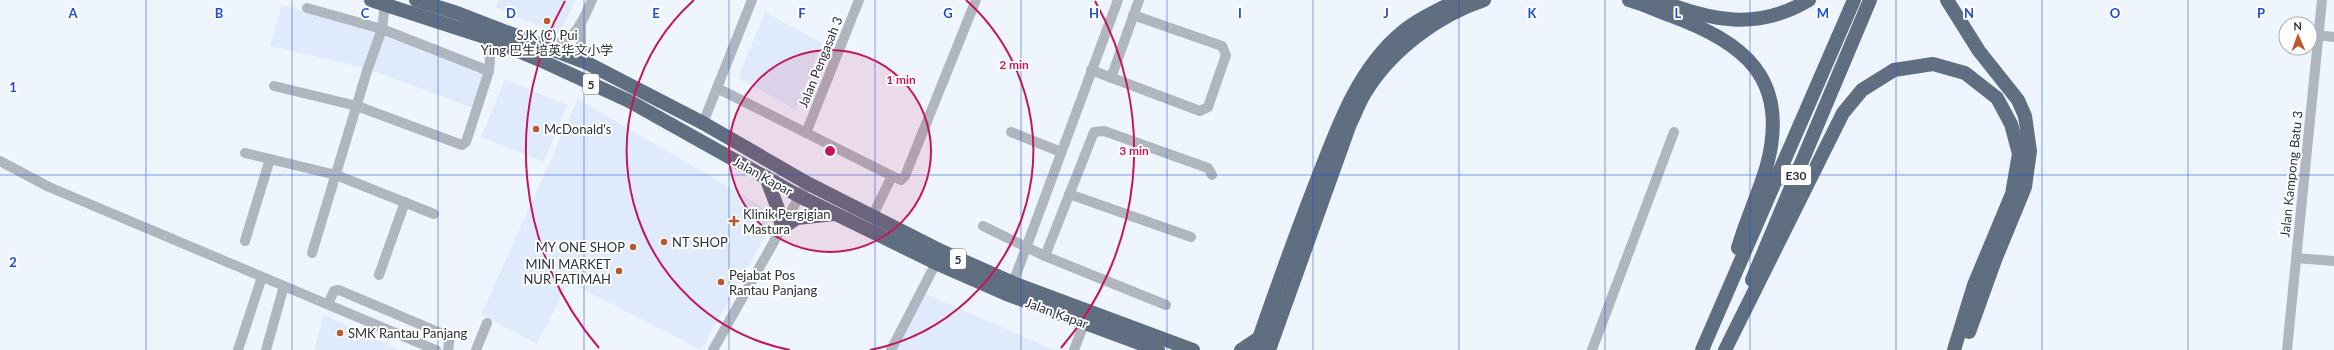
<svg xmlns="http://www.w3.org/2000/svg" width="2334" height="350" viewBox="0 0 2334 350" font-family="Lato,'Noto Sans SC',sans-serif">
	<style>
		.built { fill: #dfebfc }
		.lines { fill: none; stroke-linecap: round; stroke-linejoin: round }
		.minor { stroke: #afb6bf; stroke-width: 10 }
		.highway { stroke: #606e82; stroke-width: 14 }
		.grid { fill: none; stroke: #1d4ed8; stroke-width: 1; stroke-opacity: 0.55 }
		.ring { fill: none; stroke: #c2185b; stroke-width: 2 }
		.poi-dot { fill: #bd5729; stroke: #fff; stroke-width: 1.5 }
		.labels { text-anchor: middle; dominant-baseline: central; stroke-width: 4; stroke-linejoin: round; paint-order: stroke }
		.shield { fill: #fff; stroke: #6b6f74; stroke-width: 1 }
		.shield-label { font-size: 12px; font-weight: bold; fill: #2b3139 }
		.poi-label { font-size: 13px; fill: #2b3139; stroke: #fff; text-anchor: start }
		.street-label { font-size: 13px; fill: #2b3139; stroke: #fff }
		.grid-label { font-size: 13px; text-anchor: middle; font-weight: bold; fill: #1d4ed8; stroke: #fff; stroke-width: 4; stroke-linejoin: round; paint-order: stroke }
		.centre { fill: #c2185b; stroke: #fff; stroke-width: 2 }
		.ring-label { font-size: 12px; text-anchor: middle; font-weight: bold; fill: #c2185b; stroke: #fff; stroke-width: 4; stroke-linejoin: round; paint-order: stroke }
	</style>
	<rect width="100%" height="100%" fill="#eff5fe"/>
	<g class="built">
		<polygon points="499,0 575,0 560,35 495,7"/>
		<polygon points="282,5 378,31 485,73 473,108 365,68 270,46"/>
		<polygon points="765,12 822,43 796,110 738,78"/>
		<polygon points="505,79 567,105 544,162 481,137"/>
		<polygon points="578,99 768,210 770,228 701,350 569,282 537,344 481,315"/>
		<polygon points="924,293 1054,350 895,350"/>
		<polygon points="324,315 400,350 314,350"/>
	</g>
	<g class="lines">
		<g class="minor">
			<polyline points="307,8 382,29 489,71"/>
			<polyline points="581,25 581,48 587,63"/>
			<polyline points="2318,35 2334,37"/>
			<path d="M544,46C575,43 581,25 592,0"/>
			<polyline points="1091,70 1200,111 1208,107 1226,55 1222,46 1133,15"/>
			<polyline points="1111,78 1139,0"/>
			<polyline points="274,86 357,106 462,145 466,142 489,71 490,59 485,37"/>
			<polyline points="717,88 892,176"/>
			<polyline points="703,123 752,0"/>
			<polyline points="1011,132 1061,152"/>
			<polyline points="806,133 859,0"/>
			<polyline points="245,153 336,175 434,214"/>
			<polyline points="0,161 49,187 436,350"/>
			<polyline points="1069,194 1191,237"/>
			<polyline points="872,217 892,176 901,180 905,176 976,0"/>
			<polyline points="983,226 1045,256 1166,305"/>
			<polyline points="245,241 270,159"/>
			<polyline points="312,253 367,71 382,29 385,4"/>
			<polyline points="1045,256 1094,132 1104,131 1208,168 1212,175"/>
			<polyline points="2296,258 2334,261"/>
			<polyline points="379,275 405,202"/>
			<polyline points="1013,283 1118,0"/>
			<polyline points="328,304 334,291 339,290 450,337 448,350"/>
			<polyline points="238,350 262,277"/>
			<polyline points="266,350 284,286"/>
			<polyline points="476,350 487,323"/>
			<polyline points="713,350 807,183"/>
			<polyline points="891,350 936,263"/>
			<polyline points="1074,350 1084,324"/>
			<polyline points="1592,350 1674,132"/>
			<polyline points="2287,350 2322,0"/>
		</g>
		<g class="highway">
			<polyline points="371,0 485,37 540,60 629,101 799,196 936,263 1009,295 1158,350"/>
			<polyline points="416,0 457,13 587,63 703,123 807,183 941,251 1013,283 1193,350"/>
			<path d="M1629,0C1643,4 1656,10 1669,15C1744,42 1790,78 1767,165C1759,193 1746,220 1738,248"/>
			<path d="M1658,0C1711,21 1757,31 1809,0"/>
			<polyline points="1947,0 1979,51 2018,100 2025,116 2030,151 2025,187 1995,260 1969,332"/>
			<polyline points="766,177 778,209 782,228 797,218 834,214"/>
			<polyline points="1752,280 1870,0"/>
			<polyline points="1241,350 1259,338"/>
			<path d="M1255,350C1274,295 1294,239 1315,185C1336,132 1355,72 1401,33C1418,19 1438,10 1458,0"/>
			<path d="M1269,350L1350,124C1355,114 1359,103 1365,93C1390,51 1438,15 1484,0"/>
			<polyline points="1702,350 1854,0"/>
			<polyline points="1725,350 1843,113 1862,90 1894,70 1933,64 1965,73 1997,98 2011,124 2019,154 2012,194 1974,285 1954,350"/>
		</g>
	</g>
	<path class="grid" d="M146,0V350M292,0V350M438,0V350M584,0V350M729,0V350M875,0V350M1021,0V350M1167,0V350M1313,0V350M1459,0V350M1605,0V350M1750,0V350M1896,0V350M2042,0V350M2188,0V350M0,175H2334"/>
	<circle cx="830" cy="151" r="101" fill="#c2185b" fill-opacity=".12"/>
	<g class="ring">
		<circle cx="830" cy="151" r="101"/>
		<path d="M790 350A203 203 0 0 1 694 0M966 0A203 203 0 0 1 870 350"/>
		<path d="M599 348A304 304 0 0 1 565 1M1095 1A304 304 0 0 1 1061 348"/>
	</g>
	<g class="poi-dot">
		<circle cx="547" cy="21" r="4"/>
		<circle cx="536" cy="129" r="4"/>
		<path d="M732 215h4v4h4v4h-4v4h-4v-4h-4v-4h4z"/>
		<circle cx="664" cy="242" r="4"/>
		<circle cx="633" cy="247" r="4"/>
		<circle cx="619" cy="271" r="4"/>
		<circle cx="721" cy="282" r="4"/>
		<circle cx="340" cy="333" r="4"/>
	</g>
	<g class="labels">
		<g class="shield">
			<rect x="583" y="74" width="16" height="20" rx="3"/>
			<rect x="1781" y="165" width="30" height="20" rx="3"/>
			<rect x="950" y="249" width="16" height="20" rx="3"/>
		</g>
		<g class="shield-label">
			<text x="591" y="84">5</text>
			<text x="1796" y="175">E30</text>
			<text x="958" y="259">5</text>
		</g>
		<g class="poi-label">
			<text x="547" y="35" text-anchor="middle">SJK (C) Pui<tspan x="547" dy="15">Ying 巴生培英华文小学</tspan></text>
			<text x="544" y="129">McDonald's</text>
			<text x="743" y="214">Klinik Pergigian<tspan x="743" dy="15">Mastura</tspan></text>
			<text x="672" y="242">NT SHOP</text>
			<text x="625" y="247" text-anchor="end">MY ONE SHOP</text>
			<text x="611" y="264" text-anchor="end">MINI MARKET<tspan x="611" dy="15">NUR FATIMAH</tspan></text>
			<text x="729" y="275">Pejabat Pos<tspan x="729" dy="15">Rantau Panjang</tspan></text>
			<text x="348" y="333">SMK Rantau Panjang</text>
		</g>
		<g class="street-label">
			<text transform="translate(820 62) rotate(-68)">Jalan Pengasah 3</text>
			<text transform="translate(2291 174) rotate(-84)">Jalan Kampong Batu 3</text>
			<text transform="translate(763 176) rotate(29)">Jalan Kapar</text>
			<text transform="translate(1057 313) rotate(20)">Jalan Kapar</text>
		</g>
	</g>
	<g class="grid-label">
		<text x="73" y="18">A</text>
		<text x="219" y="18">B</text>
		<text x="365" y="18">C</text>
		<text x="511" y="18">D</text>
		<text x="656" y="18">E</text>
		<text x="802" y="18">F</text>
		<text x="948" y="18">G</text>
		<text x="1094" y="18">H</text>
		<text x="1240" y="18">I</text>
		<text x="1386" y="18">J</text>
		<text x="1532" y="18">K</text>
		<text x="1678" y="18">L</text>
		<text x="1823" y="18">M</text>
		<text x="1969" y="18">N</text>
		<text x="2115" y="18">O</text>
		<text x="2261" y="18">P</text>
		<text x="13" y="92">1</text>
		<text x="13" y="267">2</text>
	</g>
	<circle cx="830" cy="151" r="6" class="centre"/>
	<g class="ring-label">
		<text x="1014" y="69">2 min</text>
		<text x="901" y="84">1 min</text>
		<text x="1134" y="155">3 min</text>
	</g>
	<g transform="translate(2298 36) rotate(358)"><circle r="19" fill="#ffffff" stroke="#aaadb0"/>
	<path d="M0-3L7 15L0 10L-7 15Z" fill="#bd5729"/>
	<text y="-6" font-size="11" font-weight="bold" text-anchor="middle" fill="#2b3139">N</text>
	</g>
</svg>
